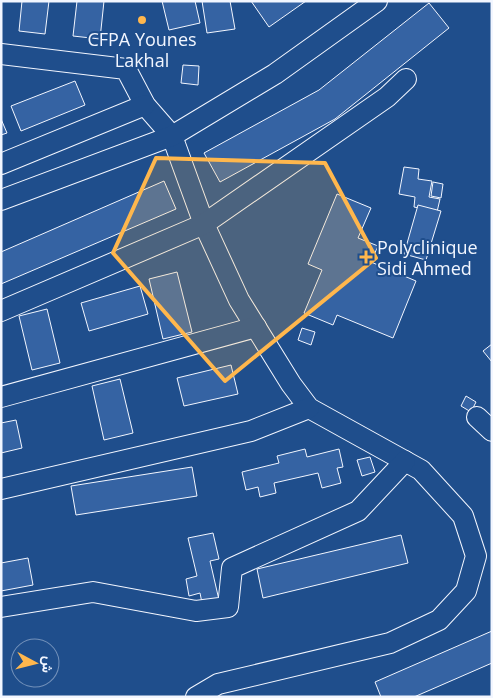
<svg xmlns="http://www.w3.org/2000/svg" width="493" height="698" viewBox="0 0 493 698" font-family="'Open Sans',Vazirmatn,sans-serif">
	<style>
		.building { fill: #3563a3; stroke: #f2f6ff }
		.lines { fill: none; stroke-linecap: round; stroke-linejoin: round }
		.minor-casing { stroke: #f2f6ff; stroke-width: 22 }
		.minor { stroke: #1f4e8c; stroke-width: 20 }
		.marked { fill: #ffb74d; fill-opacity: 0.2; stroke: #ffb74d; stroke-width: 4; stroke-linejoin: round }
		.poi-dot { fill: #ffb74d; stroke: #1f4e8c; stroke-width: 2 }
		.labels { text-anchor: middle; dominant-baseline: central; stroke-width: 4; stroke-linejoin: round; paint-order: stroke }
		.poi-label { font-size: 18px; fill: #f2f6ff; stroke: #1f4e8c }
	</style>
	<rect width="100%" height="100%" fill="#1f4e8c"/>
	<g class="building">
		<polygon points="22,1 49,1 45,34 19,31"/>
		<polygon points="77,1 104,1 100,39 73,36"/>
		<polygon points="162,1 195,1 200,23 169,30"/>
		<polygon points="202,1 230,1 235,29 207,33"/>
		<polygon points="251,1 306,1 269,27"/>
		<polygon points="429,3 449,28 335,119 220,182 204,153 319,90"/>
		<polygon points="183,65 199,66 198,85 181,83"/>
		<polygon points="75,81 85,105 21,131 11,106"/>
		<polygon points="1,119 7,133 1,135"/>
		<polygon points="404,167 419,169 418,179 432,181 429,197 440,199 437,212 414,207 415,197 399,194"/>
		<polygon points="164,181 176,209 1,284 1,252"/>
		<polygon points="433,182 443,184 441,198 431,196"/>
		<polygon points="337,194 371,208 358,238 378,246 371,262 416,281 393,338 337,315 333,325 304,313 322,270 308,264"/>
		<polygon points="418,205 441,211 426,260 404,254"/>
		<polygon points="177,272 192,332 163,339 149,279"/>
		<polygon points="140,286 148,314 89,331 81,303"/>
		<polygon points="47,309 60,363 32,370 19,316"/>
		<polygon points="302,328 315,332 311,345 298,340"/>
		<polygon points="492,344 492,362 483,351"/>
		<polygon points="231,365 238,394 184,406 177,378"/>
		<polygon points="120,379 133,433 104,440 92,386"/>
		<polygon points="466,396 476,402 471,412 461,406"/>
		<polygon points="16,420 22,448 1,453 1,423"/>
		<polygon points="305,449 307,457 339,449 343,467 337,468 341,483 322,488 318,473 274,483 276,493 260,497 258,487 246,490 242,472 279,463 277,456"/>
		<polygon points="370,457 375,472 362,476 357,460"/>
		<polygon points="192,467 197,496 76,515 71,486"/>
		<polygon points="213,533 219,559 210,561 219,600 202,603 200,593 189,596 186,579 197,576 188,538"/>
		<polygon points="401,535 408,563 263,598 257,569"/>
		<polygon points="28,558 33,585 1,591 1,563"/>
		<polygon points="492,631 492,663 414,697 381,697 375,682"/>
	</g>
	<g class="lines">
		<g class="minor-casing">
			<g id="minor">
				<polyline points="1,54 126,69 145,105 172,136 204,224 239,300 291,384 309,408 421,470 463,516 476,556 466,591 439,620 390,643 218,684 196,697"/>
				<polyline points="1,164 145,105"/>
				<polyline points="1,200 172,136 275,74 377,1"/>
				<polyline points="1,311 204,224 387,97 406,79"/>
				<polyline points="1,397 256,327"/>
				<polyline points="477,417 492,431"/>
				<polyline points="1,489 251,431 309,408"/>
				<polyline points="1,607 93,592 196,611 228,607 232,568 358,511 405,461"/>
			</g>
		</g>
		<use href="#minor" class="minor"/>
	</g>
	<path class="marked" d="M156,158L325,163L376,258L225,381L113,253Z"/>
	<g class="poi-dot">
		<circle cx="142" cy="20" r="5"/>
		<path d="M363.5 249.5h5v5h5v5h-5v5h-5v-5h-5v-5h5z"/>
	</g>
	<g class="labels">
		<g class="poi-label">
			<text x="142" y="39">CFPA Younes<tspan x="142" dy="21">Lakhal</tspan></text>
			<text x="377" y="247" text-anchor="start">Polyclinique<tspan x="377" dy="21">Sidi Ahmed</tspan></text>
		</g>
	</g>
	<rect width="493" height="698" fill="none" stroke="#f2f6ff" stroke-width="5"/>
	<g transform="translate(35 663) rotate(97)"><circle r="24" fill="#1f4e8c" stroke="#7391ba"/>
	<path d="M0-4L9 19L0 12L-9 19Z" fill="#ffb74d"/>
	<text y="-8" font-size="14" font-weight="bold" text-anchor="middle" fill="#f2f6ff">ش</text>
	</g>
</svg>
